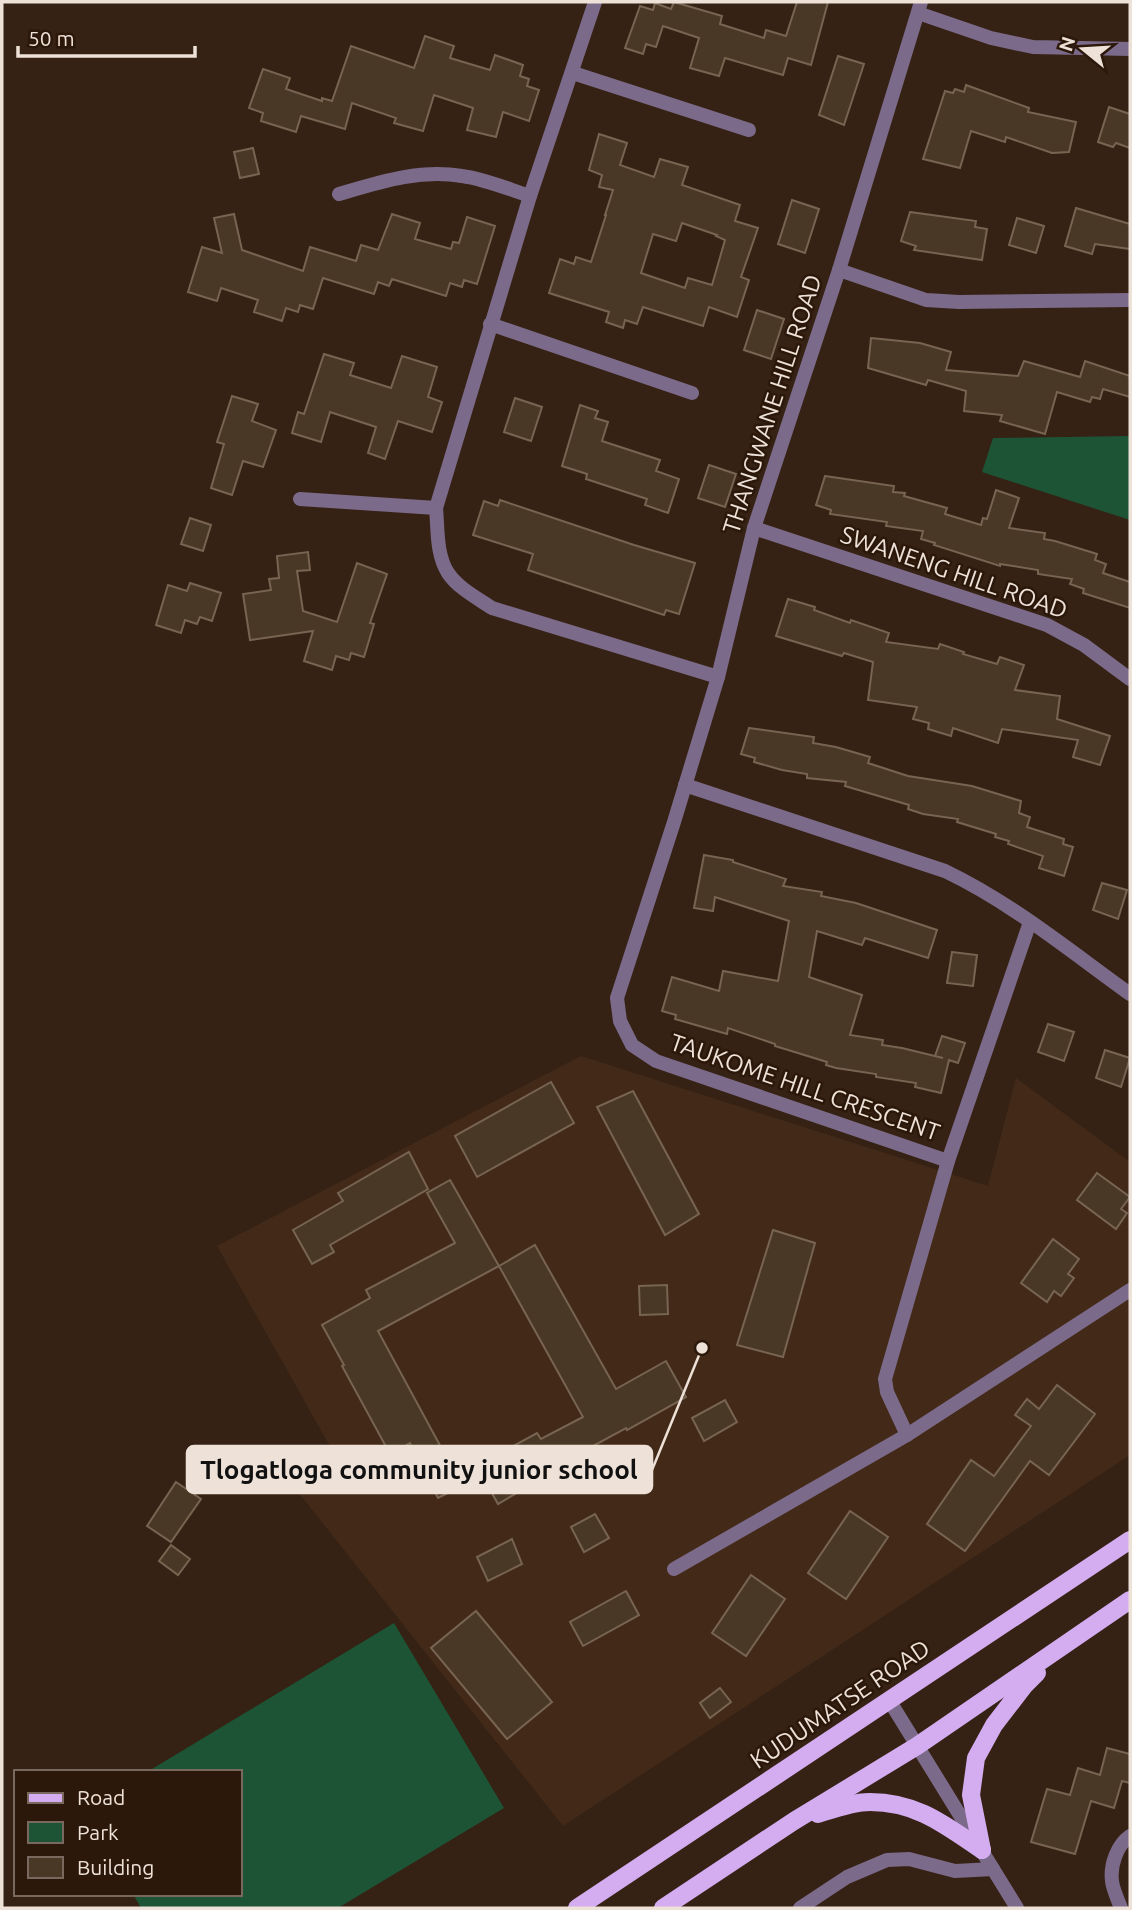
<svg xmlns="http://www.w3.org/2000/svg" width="1132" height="1910" viewBox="0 0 1132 1910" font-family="Ubuntu,sans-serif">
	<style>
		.built { fill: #432a18 }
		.green { fill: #1d5435 }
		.building { fill: #4a3827; stroke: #776451; stroke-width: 2; fill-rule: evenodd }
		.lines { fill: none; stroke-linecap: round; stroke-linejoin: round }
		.minor { stroke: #7c6a8a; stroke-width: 14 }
		.tertiary { stroke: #7c6a8a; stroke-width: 14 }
		.primary { stroke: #d3adf0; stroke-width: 18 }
		.labels { text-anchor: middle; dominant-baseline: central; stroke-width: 5; stroke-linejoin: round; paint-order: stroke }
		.street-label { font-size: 24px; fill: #eee1d8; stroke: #2b180b }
		.leader { fill: none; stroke: #eee1d8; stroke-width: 2.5 }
		.callout-dot { fill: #eee1d8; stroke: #2b180b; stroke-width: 2.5 }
		.callout { fill: #eee1d8; stroke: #eee1d8; stroke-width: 2.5 }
		.callout-label { font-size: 26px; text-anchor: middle; font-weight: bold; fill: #111 }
	</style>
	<rect width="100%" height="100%" fill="#352214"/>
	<polygon class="built" points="581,1056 988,1186 1016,1078 1130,1162 1130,1455 563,1826 283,1473 331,1448 217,1246"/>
	<g class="green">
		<polygon points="1130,436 1130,520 982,472 993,438"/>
		<polygon points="394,1623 504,1808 338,1908 141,1908 133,1894 240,1894 240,1772 147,1772"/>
	</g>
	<g class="building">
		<polygon points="674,2 722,16 720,24 764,38 766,30 786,36 797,2 828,2 811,65 788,58 783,75 725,58 719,76 690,68 699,38 663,26 656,47 646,44 643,54 625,48 640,6 653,10 655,3 671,9"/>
		<polygon points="425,36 454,46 450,58 490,70 495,55 523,65 520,76 529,79 527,86 539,90 529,121 503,112 496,137 467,130 473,108 434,95 423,131 394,123 396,118 352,103 345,129 301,116 296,132 261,121 263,113 249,108 263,69 290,78 286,89 322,101 322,98 332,101 351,46 414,68"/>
		<polygon points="838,56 864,64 844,125 819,115"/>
		<polygon points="966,85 1029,108 1028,112 1076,122 1069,152 1052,153 1006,137 1005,142 971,131 960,168 923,159 945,91 953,93 955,89 964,92"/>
		<polygon points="1109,107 1130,114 1130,148 1116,143 1113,147 1098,142"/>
		<path d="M599,134L627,143L620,165L654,177L660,159L688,167L682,185L740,205L735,221L758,228L741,277L749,280L737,317L709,307L703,326L643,307L637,324L625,320L623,328L606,322L609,312L549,293L560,259L574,264L576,257L591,262L606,215H605L613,190L599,187L602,175L589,170ZM682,223L717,235L716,236L725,240L712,285L688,278L685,288L641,273L653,234L676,241Z"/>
		<polygon points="253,148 259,174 240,178 234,152"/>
		<polygon points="792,200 819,209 805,253 778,244"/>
		<polygon points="1076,208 1130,224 1130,249 1095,244 1092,254 1065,246"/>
		<polygon points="910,212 976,221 975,227 987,229 982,260 914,250 916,246 901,241"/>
		<polygon points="234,214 242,250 303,271 310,247 356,261 361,245 378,250 392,214 420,223 415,239 451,249 453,242 459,243 467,217 495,226 477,284 464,280 462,287 450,283 446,296 392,279 389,286 378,282 374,294 323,278 313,309 300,305 298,312 286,308 282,321 254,312 258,300 221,288 217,301 188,292 202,247 222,253 214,218"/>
		<polygon points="1017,218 1044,226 1036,253 1009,245"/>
		<polygon points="757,310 784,319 771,359 744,350"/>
		<polygon points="871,338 920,343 951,352 946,370 1018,376 1024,361 1080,377 1085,361 1130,376 1130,397 1103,389 1100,399 1092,397 1090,402 1057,392 1045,434 1000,421 1002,415 964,411 966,391 928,380 926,385 868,368"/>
		<polygon points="324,354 354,363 350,375 391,388 402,356 437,367 428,397 442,402 432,432 398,421 385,459 368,453 376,427 330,412 321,442 292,433 298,412 304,414"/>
		<polygon points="232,396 258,404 252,421 276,430 263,467 243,461 232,495 211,488 224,444 217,442"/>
		<polygon points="515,398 542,407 531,441 504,432"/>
		<polygon points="580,405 598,411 595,418 608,422 602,441 660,460 656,471 679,479 668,513 645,505 647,499 586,479 587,474 562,466"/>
		<polygon points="709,465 736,474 725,507 698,498"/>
		<polygon points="825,476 894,486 893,492 905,493 904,496 947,508 945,514 981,525 983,518 987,519 996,490 1019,498 1009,528 1045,533 1044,539 1055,541 1097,554 1095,560 1106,564 1103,573 1130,582 1130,608 1083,593 1084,589 1070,584 1072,579 1038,574 1038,570 1000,564 1000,566 934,545 935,543 921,539 923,531 886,526 887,522 830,514 831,510 816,505"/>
		<polygon points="500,500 634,545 695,563 679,614 666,610 664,615 528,570 533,554 473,535 484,501 498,506"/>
		<polygon points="190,518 211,525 203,551 181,544"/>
		<polygon points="308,552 310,570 297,571 303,611 337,622 357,563 387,574 370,623 374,624 364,657 351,653 349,660 336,656 332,670 304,661 313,631 250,640 243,594 271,590 269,579 279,578 277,556"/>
		<polygon points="190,583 221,593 212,621 200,617 197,624 185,620 181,633 156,625 168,585 187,591"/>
		<polygon points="788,599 815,607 814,610 850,623 851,620 889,633 886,642 938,649 940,644 964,652 963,654 997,664 1000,657 1024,665 1015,690 1060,696 1057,719 1110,736 1100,765 1073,757 1078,740 1002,729 998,743 953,728 951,736 928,729 929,723 913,719 917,707 868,700 873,662 844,653 842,656 776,636"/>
		<polygon points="749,728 814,737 813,743 836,747 870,757 868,763 908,776 972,786 1021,801 1019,813 1030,817 1027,827 1064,839 1063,844 1073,847 1064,876 1039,868 1043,856 1008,844 1009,841 995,837 996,834 957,822 958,819 923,814 908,809 909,805 845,786 846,782 807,778 807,774 782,770 754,762 755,758 741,754"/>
		<polygon points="704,855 733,860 733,862 786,879 783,886 822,892 821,896 856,903 937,930 928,958 865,938 862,945 817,931 809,977 862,995 850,1035 883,1040 882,1045 902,1048 943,1058 935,1056 942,1036 965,1043 958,1063 949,1060 941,1093 915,1087 916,1083 876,1077 876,1074 836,1068 826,1065 827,1062 775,1046 775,1044 728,1028 727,1034 675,1019 676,1015 662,1011 672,977 719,991 723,971 778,981 789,921 715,897 713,911 694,908"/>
		<polygon points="1102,883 1127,890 1118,919 1093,910"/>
		<polygon points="952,952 977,955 973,986 947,983"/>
		<polygon points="1048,1024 1074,1032 1064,1061 1038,1052"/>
		<polygon points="1105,1050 1130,1058 1121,1087 1096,1078"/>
		<polygon points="551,1082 574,1123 477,1177 455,1136"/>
		<polygon points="633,1091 699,1214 665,1235 597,1107"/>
		<polygon points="409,1152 428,1189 330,1245 334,1252 312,1264 293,1230 343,1201 338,1193"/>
		<polygon points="1097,1173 1130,1197 1121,1209 1127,1213 1116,1229 1077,1200"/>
		<polygon points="450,1180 499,1266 378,1331 462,1486 438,1498 410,1443 390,1454 342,1366 344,1365 322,1325 370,1298 366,1290 455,1243 427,1193"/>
		<polygon points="773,1230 815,1243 783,1357 737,1345"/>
		<polygon points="1053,1239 1079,1259 1068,1274 1074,1278 1061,1296 1054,1291 1047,1302 1021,1283"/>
		<polygon points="535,1245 616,1389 666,1361 686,1397 627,1430 626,1428 556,1466 557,1469 498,1504 477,1466 537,1433 541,1439 583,1417 499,1266"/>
		<polygon points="667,1285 668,1314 640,1315 639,1286"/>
		<polygon points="1057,1385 1095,1414 1049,1475 1030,1461 965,1551 927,1524 971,1460 994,1476 1031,1426 1015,1415 1027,1399 1039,1409"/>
		<polygon points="725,1400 737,1422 704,1441 692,1418"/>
		<polygon points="176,1482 201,1499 171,1542 147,1526"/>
		<polygon points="850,1511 888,1537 846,1599 808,1573"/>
		<polygon points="595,1514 609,1538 584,1552 571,1527"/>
		<polygon points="512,1539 522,1564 488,1581 477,1557"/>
		<polygon points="171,1545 190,1559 178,1575 159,1561"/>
		<polygon points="751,1575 785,1599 746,1656 712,1633"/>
		<polygon points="626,1591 639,1615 583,1646 570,1622"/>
		<polygon points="476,1611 552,1702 507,1739 431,1648"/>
		<polygon points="720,1688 731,1702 710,1718 700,1703"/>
		<polygon points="1107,1748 1130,1754 1130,1783 1122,1781 1114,1808 1091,1801 1075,1854 1031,1842 1047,1789 1070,1795 1078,1768 1100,1775"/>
	</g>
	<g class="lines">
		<g class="minor">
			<path d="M595,2L530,196L436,508C438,529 436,554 448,573C458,588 477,598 492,608L718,677"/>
			<polyline points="921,2 839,270 754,528 718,677 674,822 617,998 620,1021 632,1045 656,1061 948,1161"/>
			<polyline points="918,13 991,38 1033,47 1130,49"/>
			<polyline points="573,73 749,130"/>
			<path d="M339,194C380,182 419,169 462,176C485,179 508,189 530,196"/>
			<polyline points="839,270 926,300 959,302 1130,300"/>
			<polyline points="490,324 692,393"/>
			<polyline points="300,499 436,508"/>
			<polyline points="754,528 1047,625 1084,645 1130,679"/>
			<path d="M685,785L945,871C1012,903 1070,951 1130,994"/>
			<polyline points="907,1435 887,1392 885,1379 948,1161 1030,922"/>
			<polyline points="674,1569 907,1435 1130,1290"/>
			<polyline points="800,1908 847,1877 887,1860 909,1859 955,1871 993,1869"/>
			<path d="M1121,1908C1118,1900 1113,1890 1112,1881C1110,1865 1117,1845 1130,1836"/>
		</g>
		<polyline class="tertiary" points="889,1700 1017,1908"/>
		<g class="primary">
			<path d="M818,1814C834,1809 853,1802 870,1802C917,1802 945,1825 982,1850"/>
			<polyline points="982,1850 971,1795 976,1758 994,1725 1024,1686 1037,1673"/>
			<polyline points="577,1908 1130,1540"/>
			<polyline points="663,1908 794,1821 917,1746 1130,1600"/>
		</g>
	</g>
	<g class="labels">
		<g class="street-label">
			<text transform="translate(772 404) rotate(-72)">THANGWANE HILL ROAD</text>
			<text transform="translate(954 572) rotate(19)">SWANENG HILL ROAD</text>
			<text transform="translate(805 1087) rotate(19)">TAUKOME HILL CRESCENT</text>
			<text transform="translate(840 1704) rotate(-34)">KUDUMATSE ROAD</text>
		</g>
	</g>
	<path class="leader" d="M702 1348L652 1470"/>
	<circle class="callout-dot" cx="702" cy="1348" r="7"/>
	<rect class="callout" x="187" y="1446" width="465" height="47" rx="7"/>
	<g class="callout-label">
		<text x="419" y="1479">Tlogatloga community junior school</text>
	</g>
	<rect width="1132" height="1910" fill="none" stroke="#eee1d8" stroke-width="7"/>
	<rect x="14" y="1770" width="228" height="126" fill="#2b180b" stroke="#79685d" stroke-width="2"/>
	<rect x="28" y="1793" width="35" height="10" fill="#d3adf0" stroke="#79685d" stroke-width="2"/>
	<text x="77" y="1805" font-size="21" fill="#eee1d8">Road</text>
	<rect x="28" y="1822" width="35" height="21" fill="#1d5435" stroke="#79685d" stroke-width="2"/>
	<text x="77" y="1840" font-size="21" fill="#eee1d8">Park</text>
	<rect x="28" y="1857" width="35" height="21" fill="#4a3827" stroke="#79685d" stroke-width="2"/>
	<text x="77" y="1875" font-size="21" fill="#eee1d8">Building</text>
	<g transform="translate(1083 49) rotate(288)" stroke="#2b180b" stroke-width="5" paint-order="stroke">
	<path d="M0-5L12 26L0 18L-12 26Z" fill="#eee1d8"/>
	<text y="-10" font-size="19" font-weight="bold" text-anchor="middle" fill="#eee1d8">N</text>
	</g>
	<path d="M18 46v10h177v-10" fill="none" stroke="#eee1d8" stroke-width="3.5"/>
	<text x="28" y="46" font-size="21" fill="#eee1d8" stroke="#2b180b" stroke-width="5" paint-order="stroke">50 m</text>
</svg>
